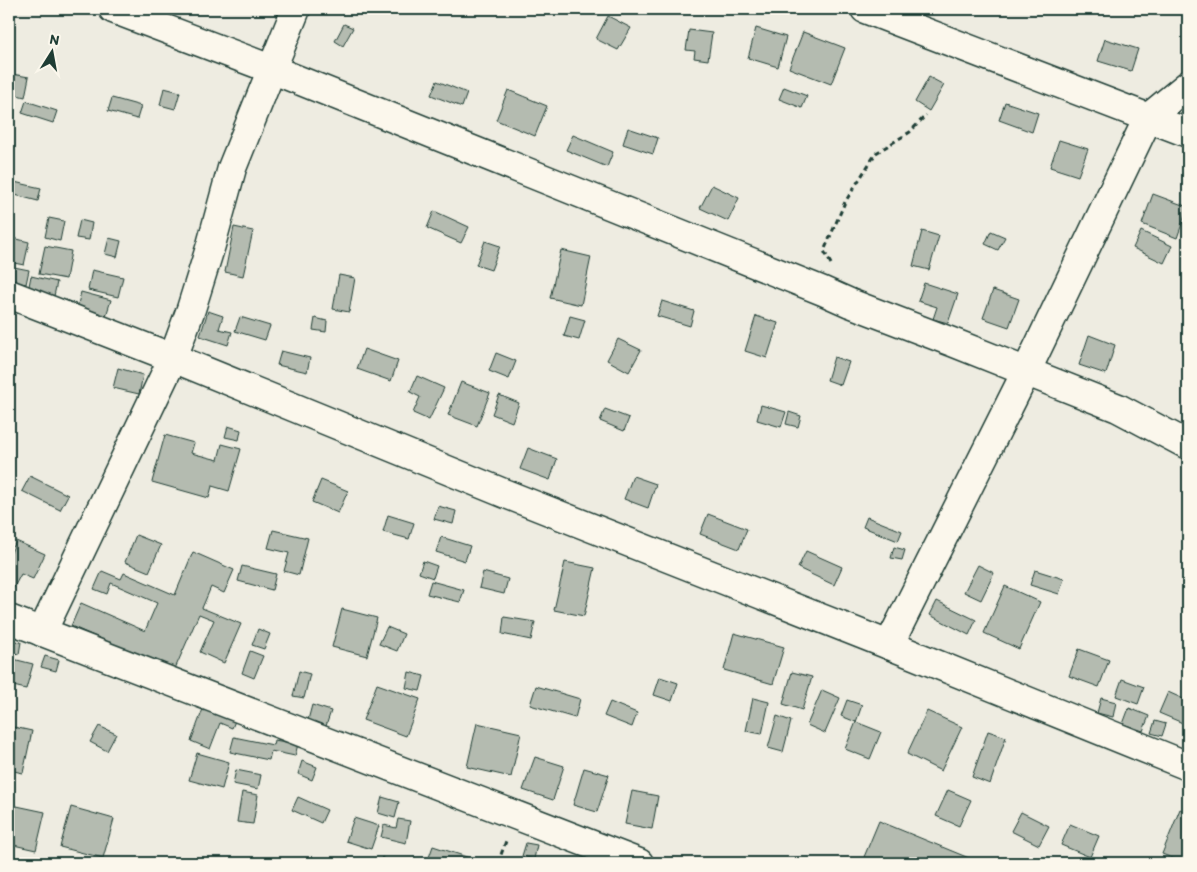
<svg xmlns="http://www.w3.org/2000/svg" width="1197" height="872" viewBox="0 0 1197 872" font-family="Itim,sans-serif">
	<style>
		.building { fill: #b4bbb0; stroke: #1f3d34 }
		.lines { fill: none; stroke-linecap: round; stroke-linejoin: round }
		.minor-casing { stroke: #1f3d34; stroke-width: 31 }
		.path { stroke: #1f3d34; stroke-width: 3; stroke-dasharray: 5 4; stroke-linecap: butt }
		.minor { stroke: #fbf7ec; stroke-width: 28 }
	</style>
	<rect width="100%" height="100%" fill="#eeece1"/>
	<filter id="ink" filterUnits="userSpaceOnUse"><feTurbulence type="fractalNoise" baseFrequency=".02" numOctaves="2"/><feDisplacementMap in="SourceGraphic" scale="10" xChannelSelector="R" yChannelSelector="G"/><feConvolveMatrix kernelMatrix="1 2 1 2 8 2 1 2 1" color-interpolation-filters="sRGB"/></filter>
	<g filter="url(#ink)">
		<g class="building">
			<polygon points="1169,9 1188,9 1188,13"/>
			<polygon points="608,16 631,28 618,50 596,39"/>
			<polygon points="344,24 353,28 343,46 335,41"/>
			<polygon points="756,28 786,37 778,67 748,58"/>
			<polygon points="689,30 712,33 708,60 694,58 695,51 686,50"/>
			<polygon points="803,32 845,48 831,84 789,68"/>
			<polygon points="1105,39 1138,49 1131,71 1098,61"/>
			<polygon points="12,74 29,77 25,97 9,93"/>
			<polygon points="929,77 944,85 929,111 915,102"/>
			<polygon points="437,81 467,93 462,107 431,95"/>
			<polygon points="784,87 807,96 802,108 779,99"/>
			<polygon points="164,88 180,92 175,109 160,105"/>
			<polygon points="508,90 547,106 535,136 496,120"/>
			<polygon points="112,98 141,106 137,119 108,111"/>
			<polygon points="26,101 57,111 53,123 22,113"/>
			<polygon points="1005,102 1038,113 1032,132 999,120"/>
			<polygon points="628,128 658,138 653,154 623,144"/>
			<polygon points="573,135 613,152 607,167 566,150"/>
			<polygon points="1059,140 1088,149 1078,176 1050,167"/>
			<polygon points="14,182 41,188 38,201 11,194"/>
			<polygon points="712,185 739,198 728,221 700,208"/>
			<polygon points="1153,194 1188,207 1177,238 1142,224"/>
			<polygon points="434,211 469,227 461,243 427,228"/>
			<polygon points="49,218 64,221 60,241 45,237"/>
			<polygon points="80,220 92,223 89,240 76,238"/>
			<polygon points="234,227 253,231 243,276 225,272"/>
			<polygon points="922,231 939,236 929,270 913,266"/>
			<polygon points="991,231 1005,237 998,250 985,244"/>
			<polygon points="1141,231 1172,246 1164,263 1133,248"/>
			<polygon points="9,237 29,242 24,265 9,262"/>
			<polygon points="109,238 121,241 117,257 105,254"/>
			<polygon points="485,241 500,246 491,270 476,265"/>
			<polygon points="45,246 71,251 66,279 39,274"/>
			<polygon points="561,250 591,257 581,305 550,298"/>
			<polygon points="9,266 29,270 26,284 9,281"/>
			<polygon points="92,270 123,277 118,297 88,290"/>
			<polygon points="339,275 355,278 349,312 333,309"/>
			<polygon points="31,276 57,282 54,296 28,291"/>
			<polygon points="924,283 958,294 948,323 933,319 937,307 918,301"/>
			<polygon points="993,290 1019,299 1009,327 983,318"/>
			<polygon points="81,292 111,300 106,316 77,308"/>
			<polygon points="662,301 694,311 690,326 657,316"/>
			<polygon points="208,311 223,316 219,329 232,332 228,345 200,336"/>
			<polygon points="570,316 585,320 579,340 564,336"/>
			<polygon points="756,316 778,323 767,358 745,351"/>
			<polygon points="240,317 270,326 265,340 235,331"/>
			<polygon points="315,318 327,321 326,332 313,330"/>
			<polygon points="1089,335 1115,345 1106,374 1079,365"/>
			<polygon points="618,339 641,350 629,372 607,360"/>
			<polygon points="364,349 398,361 391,381 357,369"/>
			<polygon points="281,351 310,358 307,372 277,365"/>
			<polygon points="496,353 516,361 509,379 489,371"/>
			<polygon points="834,357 849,362 841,385 827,380"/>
			<polygon points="118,368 143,375 139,394 113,388"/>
			<polygon points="417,376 444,388 429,420 413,413 420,397 410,392"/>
			<polygon points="461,382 490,393 477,426 448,415"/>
			<polygon points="499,395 519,403 512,422 492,414"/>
			<polygon points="761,405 786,412 781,427 757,420"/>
			<polygon points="605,409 629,418 624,431 600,421"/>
			<polygon points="789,412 801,416 798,427 786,424"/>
			<polygon points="228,426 241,430 239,440 225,437"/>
			<polygon points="165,435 194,443 191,453 218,460 222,444 241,449 229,491 212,486 209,498 152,482"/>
			<polygon points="528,448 557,459 550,480 520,469"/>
			<polygon points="30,476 68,495 60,510 22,491"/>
			<polygon points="633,476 656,484 648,508 624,499"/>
			<polygon points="321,480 348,491 338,513 312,502"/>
			<polygon points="438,506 456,511 453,524 434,519"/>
			<polygon points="708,514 747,529 739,549 700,534"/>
			<polygon points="388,515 414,523 409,539 383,532"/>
			<polygon points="867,517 902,531 898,541 863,527"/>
			<polygon points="273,530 308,538 299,575 284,571 289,553 268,548"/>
			<polygon points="136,535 161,545 149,572 125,562"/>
			<polygon points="441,537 470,546 465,561 436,552"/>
			<polygon points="16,541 45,554 33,579 21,574 13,589 9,587 9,557"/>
			<polygon points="894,547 905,550 902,560 891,558"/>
			<polygon points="806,551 842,567 834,585 798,568"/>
			<polygon points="193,552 234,570 224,593 211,587 202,608 241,624 224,663 200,652 214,620 199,614 174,671 71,626 81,603 145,631 157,603 111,583 107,594 94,589 102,571 121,579 124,573 175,595"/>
			<polygon points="423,561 437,566 433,578 419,573"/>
			<polygon points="565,562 595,568 584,616 554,610"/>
			<polygon points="978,565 994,573 981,600 964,592"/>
			<polygon points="242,566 276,574 272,590 238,581"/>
			<polygon points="1035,570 1064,579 1059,594 1030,585"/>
			<polygon points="483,572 508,579 504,594 479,588"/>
			<polygon points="431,581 464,590 460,602 427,594"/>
			<polygon points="1005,586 1040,602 1019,649 984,633"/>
			<polygon points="937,601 976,620 969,635 930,615"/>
			<polygon points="342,609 377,618 367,656 332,647"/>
			<polygon points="504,617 535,622 531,640 502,634"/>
			<polygon points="387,627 404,634 397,651 379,644"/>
			<polygon points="258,629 270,634 264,649 252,645"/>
			<polygon points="734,633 784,647 773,684 724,670"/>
			<polygon points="9,640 21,642 19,654 9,652"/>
			<polygon points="1079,649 1109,660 1099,687 1069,676"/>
			<polygon points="250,651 263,656 254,678 242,673"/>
			<polygon points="45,656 59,660 56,671 41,667"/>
			<polygon points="9,658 33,664 26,689 9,685"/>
			<polygon points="299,671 310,674 304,698 293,696"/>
			<polygon points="409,672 424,676 420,691 406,688"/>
			<polygon points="792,672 812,677 802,710 783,704"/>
			<polygon points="660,677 678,683 672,701 654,695"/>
			<polygon points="1122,679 1144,687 1138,704 1116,696"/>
			<polygon points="377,684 420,699 406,736 363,720"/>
			<polygon points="536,686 580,699 575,718 530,705"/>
			<polygon points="822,690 840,698 825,733 807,725"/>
			<polygon points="1168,692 1188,701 1188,717 1185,724 1159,713"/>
			<polygon points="753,698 769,702 762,734 746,731"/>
			<polygon points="1101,698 1116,702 1113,717 1097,713"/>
			<polygon points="847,700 862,705 856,722 841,716"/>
			<polygon points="610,702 637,713 632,727 604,716"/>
			<polygon points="312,705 331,711 326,726 308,720"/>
			<polygon points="1129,708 1149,716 1143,731 1123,724"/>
			<polygon points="203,709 235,721 232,728 220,723 210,749 191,741"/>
			<polygon points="927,711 962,727 941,771 907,754"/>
			<polygon points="777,716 791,721 783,752 768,748"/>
			<polygon points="1155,721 1166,724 1162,736 1151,733"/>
			<polygon points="856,722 881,732 870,759 845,749"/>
			<polygon points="477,723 521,733 511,777 467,767"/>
			<polygon points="9,726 32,731 23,773 9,770"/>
			<polygon points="99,726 116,734 107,751 90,742"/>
			<polygon points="988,731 1006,737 990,784 972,777"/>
			<polygon points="234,737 273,745 274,740 298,744 295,756 271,751 269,760 230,752"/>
			<polygon points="197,753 229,762 222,789 189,780"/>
			<polygon points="535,757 564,766 553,800 523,790"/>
			<polygon points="302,761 317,767 312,780 298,774"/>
			<polygon points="584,768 609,775 597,812 573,805"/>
			<polygon points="236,770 261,775 258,789 233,784"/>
			<polygon points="948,790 971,800 959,826 936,816"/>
			<polygon points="632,791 658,796 652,829 625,824"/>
			<polygon points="242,792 258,795 253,824 237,822"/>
			<polygon points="298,797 327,810 321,823 292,810"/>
			<polygon points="382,797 399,802 395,818 378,813"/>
			<polygon points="12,805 45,812 36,850 9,844 9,818"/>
			<polygon points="71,807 114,819 103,858 60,847"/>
			<polygon points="1180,809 1188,813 1188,863 1185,863 1162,854"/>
			<polygon points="1021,812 1049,826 1039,845 1011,831"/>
			<polygon points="354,818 379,826 371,849 346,841"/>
			<polygon points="398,819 410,821 406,843 381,837 384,825 396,828"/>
			<polygon points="879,821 981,863 878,863 864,857"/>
			<polygon points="1070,824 1099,836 1090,857 1061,845"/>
			<polygon points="526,843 537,845 534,859 522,856"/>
			<polygon points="433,846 479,861 479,863 427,863"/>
			<polygon points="382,857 389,863 377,863"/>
		</g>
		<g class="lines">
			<g class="minor-casing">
				<g id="minor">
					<polyline points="113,9 271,69 823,291 850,303 952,342 1118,408 1188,445"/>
					<polyline points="865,9 1188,133"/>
					<polyline points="9,294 173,358 506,494 889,645 1188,766"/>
					<polyline points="9,619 639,863"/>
					<polyline points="42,632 173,358 191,309 211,245 232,168 296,9"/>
					<polyline points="889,645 1026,372 1148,118 1188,85"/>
				</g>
			</g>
			<g class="path">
				<polyline points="831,264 824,251 845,202 876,153 910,132 926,115"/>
				<polyline points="498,863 506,841"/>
			</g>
			<use href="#minor" class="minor"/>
		</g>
	</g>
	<rect width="1197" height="872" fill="none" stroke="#fbf7ec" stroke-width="30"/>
	<rect x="15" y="15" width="1167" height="842" fill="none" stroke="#1f3d34" stroke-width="2" filter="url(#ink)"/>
	<g transform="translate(52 52) rotate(11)" stroke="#fbf7ec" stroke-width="4" paint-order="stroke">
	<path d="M0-4L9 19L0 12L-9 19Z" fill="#1f3d34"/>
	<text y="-8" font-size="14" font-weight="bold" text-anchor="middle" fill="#1f3d34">N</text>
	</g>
</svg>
